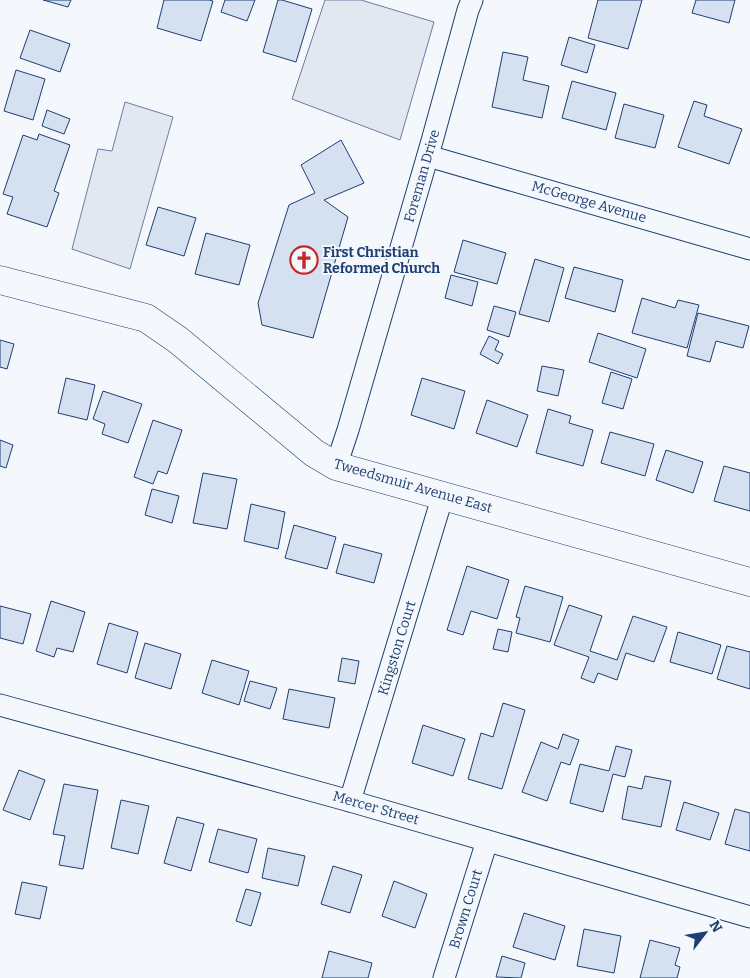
<svg xmlns="http://www.w3.org/2000/svg" width="750" height="978" viewBox="0 0 750 978" font-family="Bitter,serif">
	<style>
		.parking { fill: #e3e8f0; stroke: #687fa3 }
		.building { fill: #d5e0f0; stroke: #1d3f73 }
		.lines { fill: none; stroke-linecap: round; stroke-linejoin: round }
		.street-casing { stroke: #1d3f73; stroke-width: 23 }
		.secondary-casing { stroke: #1d3f73; stroke-width: 29 }
		.street { stroke: #f4f7fb; stroke-width: 21 }
		.secondary { stroke: #f4f7fb; stroke-width: 28 }
		.labels { text-anchor: middle; dominant-baseline: central; stroke-width: 4; stroke-linejoin: round; paint-order: stroke }
		.street-label { font-size: 14px; fill: #1d3f73; stroke: #f4f7fb }
		.poi-label { font-size: 14px; font-weight: bold; fill: #1d3f73; stroke: #f4f7fb; text-anchor: start }
	</style>
	<rect width="100%" height="100%" fill="#f4f7fb"/>
	<g class="parking">
		<polygon points="325,0 361,0 434,22 400,140 292,99"/>
		<polygon points="125,102 173,117 130,269 72,249 98,149 112,151"/>
	</g>
	<g class="building">
		<polygon points="43,0 71,0 68,7"/>
		<polygon points="164,0 209,0 213,1 201,41 157,28"/>
		<polygon points="225,0 255,0 247,21 221,12"/>
		<polygon points="278,0 282,0 312,9 296,62 263,52"/>
		<polygon points="598,0 642,0 628,49 588,38"/>
		<polygon points="696,0 735,0 729,23 692,13"/>
		<polygon points="30,30 70,44 60,72 20,58"/>
		<polygon points="569,37 595,45 587,73 561,65"/>
		<polygon points="503,52 528,57 523,80 549,86 542,118 492,107"/>
		<polygon points="16,70 45,79 33,120 4,111"/>
		<polygon points="572,81 616,93 606,130 562,118"/>
		<polygon points="694,101 707,105 704,116 742,129 729,164 678,147"/>
		<polygon points="624,104 664,115 655,148 615,138"/>
		<polygon points="47,110 70,119 64,134 42,126"/>
		<polygon points="39,134 70,145 54,191 59,193 47,227 7,214 13,197 3,194 23,135 37,140"/>
		<polygon points="341,140 364,183 324,200 348,217 313,338 262,325 258,303 289,205 315,193 301,165"/>
		<polygon points="158,207 196,218 184,256 146,245"/>
		<polygon points="206,233 250,245 239,285 195,274"/>
		<polygon points="463,240 506,253 497,284 454,272"/>
		<polygon points="535,259 564,268 549,322 519,314"/>
		<polygon points="574,267 623,280 615,312 565,298"/>
		<polygon points="451,275 478,282 472,306 445,298"/>
		<polygon points="642,298 675,308 678,300 699,305 687,348 632,333"/>
		<polygon points="494,306 516,312 509,337 487,330"/>
		<polygon points="698,313 749,326 743,348 716,341 710,362 687,356"/>
		<polygon points="598,333 646,349 637,378 589,362"/>
		<polygon points="489,336 499,341 495,350 503,354 498,364 480,354"/>
		<polygon points="0,340 14,344 7,369 0,367"/>
		<polygon points="542,366 564,370 558,396 537,391"/>
		<polygon points="611,372 632,379 623,409 602,403"/>
		<polygon points="66,378 95,385 87,420 58,413"/>
		<polygon points="422,378 465,391 454,429 411,415"/>
		<polygon points="103,391 142,404 128,443 102,434 105,424 93,419"/>
		<polygon points="487,400 528,415 517,447 476,433"/>
		<polygon points="548,409 571,416 569,423 593,430 583,466 536,453"/>
		<polygon points="153,420 182,430 167,474 158,471 153,484 134,477"/>
		<polygon points="610,432 654,444 645,476 601,463"/>
		<polygon points="0,440 13,445 6,468 0,466"/>
		<polygon points="666,450 703,462 693,493 656,480"/>
		<polygon points="724,466 750,473 750,511 714,501"/>
		<polygon points="203,473 237,479 227,529 193,523"/>
		<polygon points="152,489 179,496 172,523 145,515"/>
		<polygon points="251,504 285,512 278,549 244,541"/>
		<polygon points="294,525 336,537 327,569 285,558"/>
		<polygon points="344,544 382,554 374,583 336,573"/>
		<polygon points="467,566 509,580 497,619 471,611 463,635 447,630"/>
		<polygon points="525,586 563,597 550,642 516,633 520,618 516,617"/>
		<polygon points="51,601 85,612 73,652 57,648 54,657 36,651"/>
		<polygon points="569,605 602,616 590,651 617,660 633,616 667,627 654,662 626,653 617,680 598,673 594,683 581,678 589,657 554,645"/>
		<polygon points="0,606 31,614 23,644 0,638"/>
		<polygon points="109,623 138,632 127,673 97,664"/>
		<polygon points="498,629 512,632 508,652 493,649"/>
		<polygon points="678,632 721,645 712,674 670,662"/>
		<polygon points="145,643 181,654 171,689 135,678"/>
		<polygon points="727,646 750,652 750,689 717,679"/>
		<polygon points="342,658 359,661 355,684 338,681"/>
		<polygon points="212,660 249,671 239,705 202,693"/>
		<polygon points="250,681 277,688 270,709 244,701"/>
		<polygon points="289,689 335,698 329,728 283,719"/>
		<polygon points="503,703 525,710 502,789 468,779 481,733 493,737"/>
		<polygon points="423,725 465,739 453,776 412,763"/>
		<polygon points="563,734 579,740 570,765 561,762 547,801 522,792 541,742 558,749"/>
		<polygon points="616,746 632,750 625,777 613,774 603,812 570,803 580,764 609,771"/>
		<polygon points="19,770 45,780 30,820 3,810"/>
		<polygon points="645,776 671,781 661,827 622,819 628,786 642,789"/>
		<polygon points="64,784 98,790 83,869 59,865 65,836 53,834"/>
		<polygon points="121,800 149,806 138,854 111,848"/>
		<polygon points="684,802 719,813 710,840 676,830"/>
		<polygon points="735,809 750,813 750,851 725,844"/>
		<polygon points="177,817 204,824 191,871 164,863"/>
		<polygon points="218,829 257,839 248,873 209,862"/>
		<polygon points="268,848 305,856 298,886 262,878"/>
		<polygon points="333,866 362,875 350,913 321,904"/>
		<polygon points="394,881 427,894 415,928 382,916"/>
		<polygon points="22,882 47,887 40,919 15,914"/>
		<polygon points="246,889 261,893 251,926 236,921"/>
		<polygon points="524,913 565,926 555,960 513,947"/>
		<polygon points="584,929 621,936 614,973 577,966"/>
		<polygon points="650,940 680,948 675,965 680,967 677,978 640,978"/>
		<polygon points="329,951 372,963 368,978 322,978"/>
		<polygon points="502,956 525,963 521,978 496,977"/>
	</g>
	<g class="lines">
		<g class="street-casing">
			<g id="street">
				<polyline points="428,156 750,249"/>
				<polyline points="336,466 348,430 432,141 468,10 472,0"/>
				<polyline points="0,705 350,801 750,917"/>
				<polyline points="350,801 443,495"/>
				<polyline points="444,978 487,841"/>
			</g>
		</g>
		<g class="secondary-casing">
			<polyline id="secondary" points="0,280 146,318 178,340 314,453 336,466 750,582"/>
		</g>
		<use href="#street" class="street"/>
		<use href="#secondary" class="secondary"/>
	</g>
	<defs>
		<g id="church-ring" transform="scale(1.4375)"><circle r="9.5" fill="#f4f7fb" stroke="#c62828" stroke-width="1.5"/><path d="M-1.2-6h2.4v3.5h3.3v2.4h-3.3V6h-2.4V-.1h-3.3v-2.4h3.3Z" fill="#c62828"/></g>
	</defs>
	<g fill-rule="evenodd">
		<use href="#church-ring" x="304" y="260"/>
	</g>
	<g class="labels">
		<g class="street-label">
			<text transform="translate(422 176) rotate(-74)">Foreman Drive</text>
			<text transform="translate(589 202) rotate(16)">McGeorge Avenue</text>
			<text transform="translate(413 486) rotate(16)">Tweedsmuir Avenue East</text>
			<text transform="translate(397 648) rotate(-73)">Kingston Court</text>
			<text transform="translate(376 808) rotate(16)">Mercer Street</text>
			<text transform="translate(466 909) rotate(-73)">Brown Court</text>
		</g>
		<g class="poi-label">
			<text x="323" y="252">First Christian<tspan x="323" dy="16">Reformed Church</tspan></text>
		</g>
	</g>
	<g transform="translate(705 933) rotate(59)" stroke="#f4f7fb" stroke-width="4" paint-order="stroke">
	<path d="M0-4L9 19L0 12L-9 19Z" fill="#1d3f73"/>
	<text y="-8" font-size="14" font-weight="bold" text-anchor="middle" fill="#1d3f73">N</text>
	</g>
</svg>
